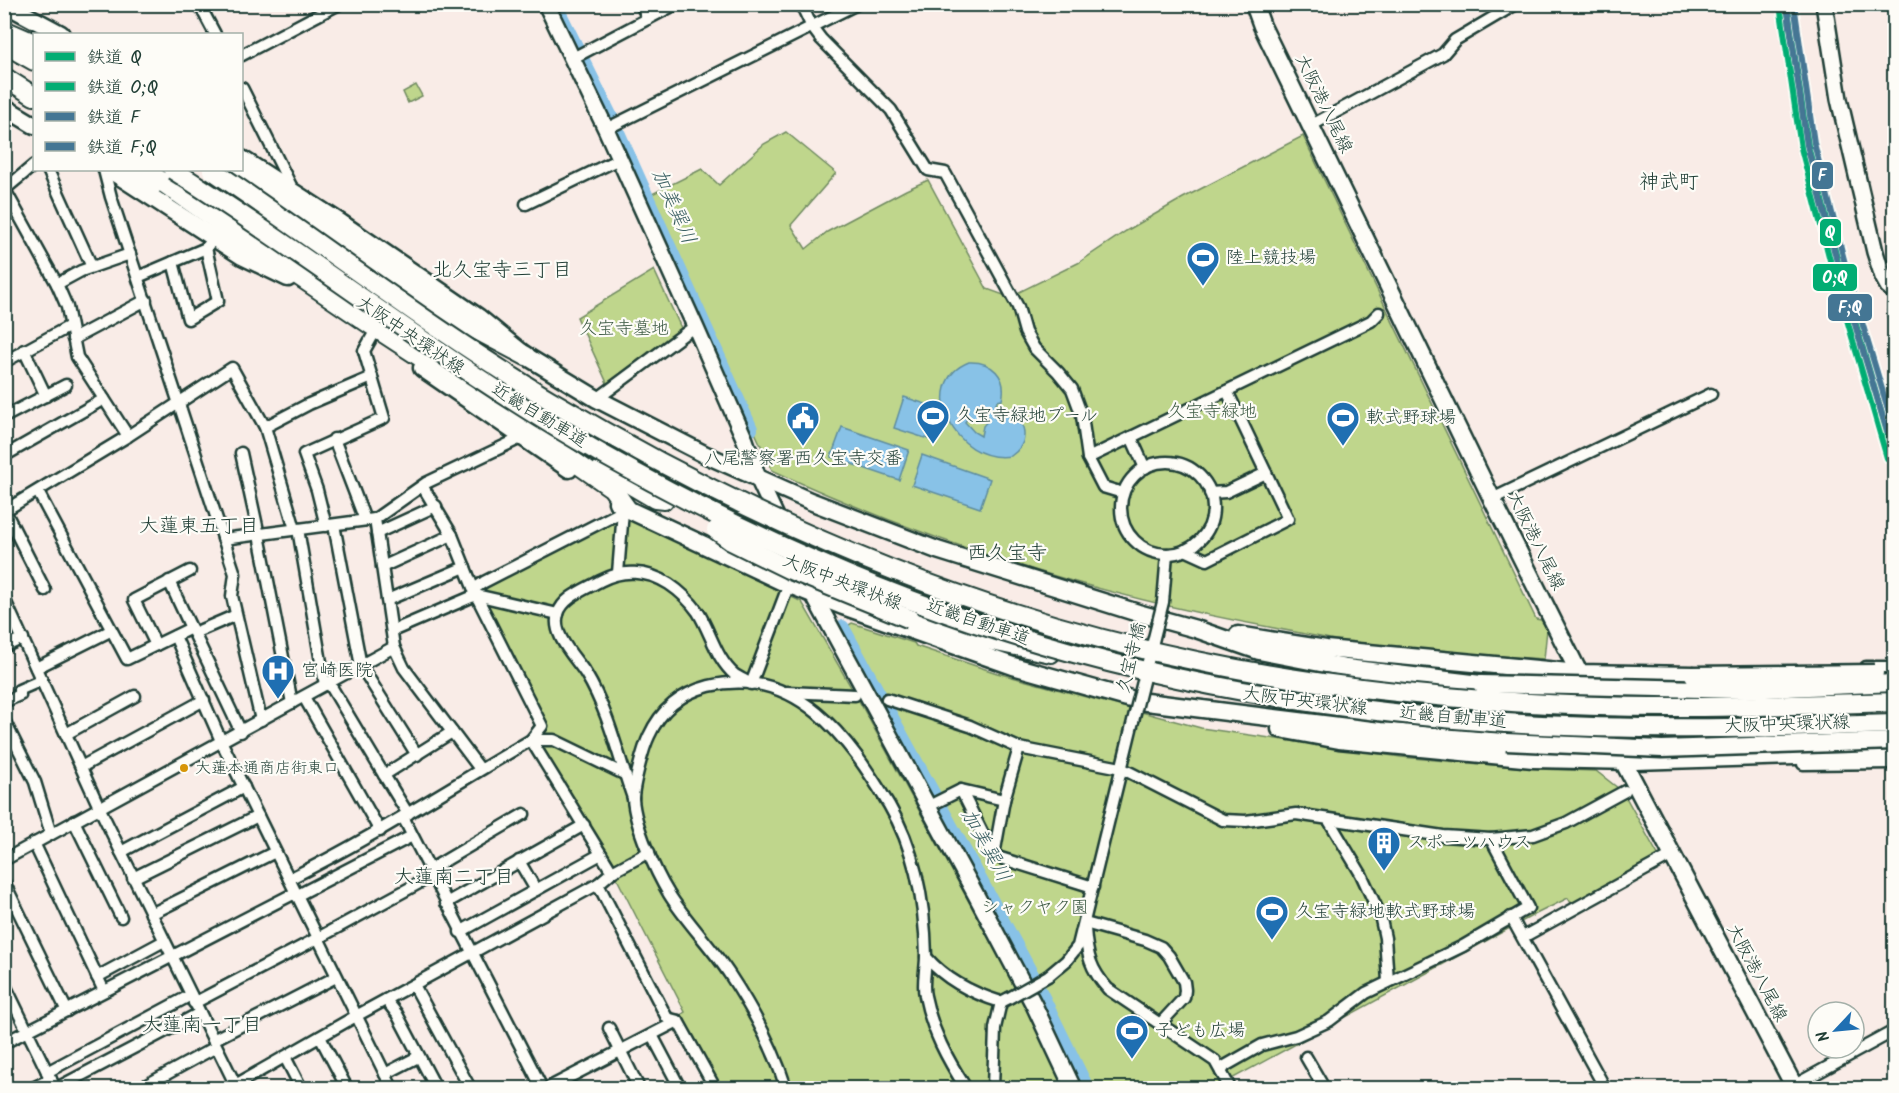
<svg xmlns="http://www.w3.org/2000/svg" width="1899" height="1093" viewBox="0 0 1899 1093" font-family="Kalam,'Klee One',sans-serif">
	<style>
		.green { fill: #bfd68c; stroke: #6f8a60; stroke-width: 1.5 }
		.water { fill: #88c2e7; stroke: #5e8d9f; stroke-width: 1.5; fill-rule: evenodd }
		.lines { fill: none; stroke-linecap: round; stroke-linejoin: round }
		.river { stroke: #88c2e7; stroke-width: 16 }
		.street-casing { stroke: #1f3d34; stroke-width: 15 }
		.secondary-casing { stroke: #1f3d34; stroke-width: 20 }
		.primary-casing { stroke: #1f3d34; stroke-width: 21 }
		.highway-casing { stroke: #1f3d34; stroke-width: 22 }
		.street { stroke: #fdfcf7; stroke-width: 10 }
		.secondary { stroke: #fdfcf7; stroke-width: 15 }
		.primary { stroke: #fdfcf7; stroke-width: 16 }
		.highway { stroke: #fdfcf7; stroke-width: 18 }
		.street-bridge-casing { stroke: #1f3d34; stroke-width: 15; stroke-linecap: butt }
		.primary-bridge-casing { stroke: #1f3d34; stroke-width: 21; stroke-linecap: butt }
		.highway-bridge-casing { stroke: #1f3d34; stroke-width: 22; stroke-linecap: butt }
		.street-bridge { stroke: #fdfcf7; stroke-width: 10 }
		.primary-bridge { stroke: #fdfcf7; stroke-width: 16 }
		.highway-bridge { stroke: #fdfcf7; stroke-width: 18 }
		.rail-1-casing { stroke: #fdfcf7; stroke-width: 10 }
		.rail-2-casing { stroke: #fdfcf7; stroke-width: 10 }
		.rail-3-casing { stroke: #fdfcf7; stroke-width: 10 }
		.rail-4-casing { stroke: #fdfcf7; stroke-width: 10 }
		.rail-1 { stroke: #02ad73; stroke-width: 6 }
		.rail-2 { stroke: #02ad73; stroke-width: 6 }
		.rail-3 { stroke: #447694; stroke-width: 6 }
		.rail-4 { stroke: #447694; stroke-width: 6 }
		.bus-dot { fill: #d79608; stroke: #fdfcf7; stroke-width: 2 }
		.labels { text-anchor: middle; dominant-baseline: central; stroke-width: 4.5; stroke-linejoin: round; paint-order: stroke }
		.bus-label { font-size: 16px; fill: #1f3d34; stroke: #fdfcf7; text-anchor: start }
		.street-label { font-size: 18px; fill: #1f3d34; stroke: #fdfcf7 }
		.poi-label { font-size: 18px; fill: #1f3d34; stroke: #fdfcf7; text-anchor: start }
		.park-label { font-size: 18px; fill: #3f5c46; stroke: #fdfcf7 }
		.neighbourhood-label { font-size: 20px; fill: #1f3d34; stroke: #fdfcf7 }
		.water-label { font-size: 20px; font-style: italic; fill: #395e61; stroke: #fdfcf7 }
		.line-badge { stroke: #fdfcf7; stroke-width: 2 }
		.badge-label { font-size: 16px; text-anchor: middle; font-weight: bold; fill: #fff }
	</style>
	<rect width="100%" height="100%" fill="#f9ece7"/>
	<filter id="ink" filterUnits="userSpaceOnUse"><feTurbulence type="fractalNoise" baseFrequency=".0167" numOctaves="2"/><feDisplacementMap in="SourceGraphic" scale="12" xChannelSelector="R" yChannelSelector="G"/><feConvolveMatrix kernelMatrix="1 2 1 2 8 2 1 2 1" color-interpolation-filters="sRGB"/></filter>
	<g filter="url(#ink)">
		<g class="green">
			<polygon points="416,85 422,96 408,103 403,92"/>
			<path d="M786,132L836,173L791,225L806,249L827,232L906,190L928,180L987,289L1009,297L1078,263L1126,231L1183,198L1303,136L1536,619L1541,620L1547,629L1544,659C1499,656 1453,653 1408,650C1363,647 1318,636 1274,628C1099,596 932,544 772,470L648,196L702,169L719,185L764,144Z"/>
			<polygon points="654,270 682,330 608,385 577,317"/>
			<polygon points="620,517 626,517 802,602 858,699 1014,984 1065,1088 718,1088 679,1016 685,1012 612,869 535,742 547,730 481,595 488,585"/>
			<polygon points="852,623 914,643 916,646 997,673 1201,728 1401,757 1539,769 1596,771 1623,792 1658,855 1658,858 1572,905 1568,898 1530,917 1215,1088 1088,1088 1033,973 943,804 844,628"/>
		</g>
		<g class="water">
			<path d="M969,362C991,361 1008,376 1002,400L997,401L995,407C1001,421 1025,412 1024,436C1024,445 1018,451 1011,456C954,465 916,383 969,362ZM987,416L989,419L983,426L981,436L974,432L965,422L967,419H980Z"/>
			<polygon points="904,397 938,408 928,439 894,428"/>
			<polygon points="842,427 909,450 899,480 831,457"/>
			<polygon points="922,455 990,479 980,508 912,485"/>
		</g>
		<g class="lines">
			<g class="river">
				<polyline points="556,8 611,119 750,429"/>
				<polyline points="842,628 1030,973 1086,1088"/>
			</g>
			<g class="street-casing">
				<g id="street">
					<polyline points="199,4 215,34"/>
					<polyline points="641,4 648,19"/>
					<polyline points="801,4 812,27 821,39 891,110 928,170 945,173 1018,307 1025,332 1034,348 1058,372 1072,389 1082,416 1088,458 1103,487 1123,493"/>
					<polyline points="242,55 339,4"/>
					<polyline points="573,58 676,4"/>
					<polyline points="242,88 291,186"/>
					<polyline points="1312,125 1443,54 1455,40 1516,4"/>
					<polyline points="606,129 857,4"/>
					<polyline points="48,170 92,267"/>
					<polyline points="104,170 111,197 235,574 232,596 261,720"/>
					<polyline points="4,190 34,165"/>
					<polyline points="5,190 57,284 67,307 77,357 128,436"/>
					<polyline points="526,204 619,159"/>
					<polyline points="173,262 188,319 218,301 206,248"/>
					<polyline points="138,277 206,248 210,243"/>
					<polyline points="57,284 81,271 130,254"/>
					<polyline points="1894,304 1894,316"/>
					<polyline points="73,339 146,300"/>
					<polyline points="24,350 46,396"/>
					<polyline points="4,362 70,326"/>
					<polyline points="597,399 695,326"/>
					<polyline points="4,417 66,385"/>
					<polyline points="265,427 309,404 372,377"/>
					<polyline points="1131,437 1145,468"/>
					<polyline points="334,439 365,520"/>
					<polyline points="241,453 259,535 292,703"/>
					<polyline points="4,456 104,399"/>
					<polyline points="1088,458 1371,321 1379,313"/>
					<circle cx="1167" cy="508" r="46"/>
					<polyline points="38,492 127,659 191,628 194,633 236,615"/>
					<polyline points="1210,493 1226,492 1266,473"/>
					<polyline points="1492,499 1711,394"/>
					<polyline points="4,511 128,436 232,368 265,427 295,529"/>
					<polyline points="5,511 45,590"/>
					<polyline points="334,525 361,666 417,755"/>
					<polyline points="326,526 317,490 304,454 384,418 364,351 373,335"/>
					<polyline points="298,529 325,685"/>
					<polyline points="377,533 436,506"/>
					<polyline points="223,539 375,519 426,483 523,437"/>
					<polyline points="1185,550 1207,560 1288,519 1227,391"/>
					<polyline points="382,567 452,535"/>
					<polyline points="618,573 623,511"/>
					<polyline points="169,581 191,628"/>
					<polyline points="474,589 484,582 627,509"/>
					<polyline points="4,598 99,807 237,1088"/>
					<polyline points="387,600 465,567"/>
					<polyline points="1163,602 1167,554"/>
					<polyline points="392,631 476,595 558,614"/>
					<polyline points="194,633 241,732"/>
					<polyline points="175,636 222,743 392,1088"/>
					<polyline points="156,645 134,600 190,571"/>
					<polyline points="4,647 23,638"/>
					<polyline points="394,647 404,668 480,769"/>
					<polyline points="1866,667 1892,667 1894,704"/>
					<polyline points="36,668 110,631"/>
					<polyline points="329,683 384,775 452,732"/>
					<polyline points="787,692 855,695"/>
					<polyline points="304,697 380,831"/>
					<polyline points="887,699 970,726 1019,748 1121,768 1223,820 1246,821 1296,814 1443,836 1491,839 1533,835 1566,823 1625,791"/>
					<polyline points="4,702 20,695 19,690 42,680"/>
					<polyline points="4,720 35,782 51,834"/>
					<polyline points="66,734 135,696"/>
					<polyline points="531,740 612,872"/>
					<polyline points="531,740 554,740 624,774"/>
					<polyline points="1803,764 1894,763"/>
					<polyline points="81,767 204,700"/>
					<polyline points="384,775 408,814"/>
					<path d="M633,798C618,756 609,712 586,674C576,658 551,635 558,614C563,597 586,589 600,581C622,569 647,570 669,584C681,592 690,601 698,612C711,633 716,659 735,675C740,678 746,681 751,684L786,592"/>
					<polyline points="1004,800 961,790 994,856 1093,887"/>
					<polyline points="933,804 961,790"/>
					<polyline points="403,817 542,1088"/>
					<polyline points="1328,819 1361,874 1380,915 1385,938 1388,981"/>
					<polyline points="74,821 121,917"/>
					<polyline points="34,843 104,991"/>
					<polyline points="121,852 244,787"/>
					<polyline points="994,855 1004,800 1019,748"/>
					<polyline points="4,860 394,647 375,519"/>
					<polyline points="519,861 536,890"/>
					<polyline points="429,870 524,814"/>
					<polyline points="133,878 258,816"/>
					<path d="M289,879C372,838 450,787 531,740L542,726L476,595L452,535L423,487"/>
					<polyline points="4,882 67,1011"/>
					<polyline points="598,884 667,1018 678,1021 715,1088"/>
					<polyline points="296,896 412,836"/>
					<polyline points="446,903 584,825"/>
					<polyline points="151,914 275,852"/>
					<polyline points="1511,917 1605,1088"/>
					<polyline points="1085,923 1145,940 1161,947 1169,956 1184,982 1185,990 1184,998 1160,1024"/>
					<path d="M1085,929C1087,955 1090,969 1108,989L1215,1061L1230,1088"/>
					<polyline points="460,932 601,854"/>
					<polyline points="1523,937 1672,855"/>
					<path d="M926,957C946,980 971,993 1001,1002L1009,998"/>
					<polyline points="1048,976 1066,961 1078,946 1133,721"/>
					<polyline points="97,977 164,941"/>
					<polyline points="4,983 55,1088"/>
					<polyline points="414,985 470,1088"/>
					<polyline points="386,1000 397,1014 436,1088"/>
					<polyline points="194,1003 318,938 432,876"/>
					<polyline points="609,1028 639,1088"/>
					<polyline points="652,1035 680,1088"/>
					<polyline points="320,1037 347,1088"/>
					<polyline points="213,1040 336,977"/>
					<polyline points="4,1043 295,893"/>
					<polyline points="285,1057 301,1088"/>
					<polyline points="1306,1057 1324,1088"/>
					<polyline points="47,1072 191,995"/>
					<polyline points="1221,1072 1225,1066 1262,1045 1296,1036 1329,1021 1366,993 1463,946 1528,908 1491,839"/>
					<polyline points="385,1074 418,1057"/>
					<polyline points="1793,1086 1894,1031"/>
					<polyline points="33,1088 51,1079"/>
					<polyline points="57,1088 200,1013"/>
					<polyline points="141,1088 216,1047"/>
					<polyline points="230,1088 356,1016 598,884 612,872 649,852"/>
					<polyline points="548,1088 678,1021"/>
					<path d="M786,1088C774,1049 753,1010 730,975C712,947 687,923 669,894C655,871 635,826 633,799C633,787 643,748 649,736C661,709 682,693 709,686C797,665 849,739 889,805C916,851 925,903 926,956C926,969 922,984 925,996C932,1031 947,1059 966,1088"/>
					<polyline points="993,1088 995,1028 1001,1002"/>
				</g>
			</g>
			<g class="secondary-casing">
				<g id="secondary">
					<polyline points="546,4 606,129 695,326 745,440 758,478 795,557"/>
					<polyline points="1824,4 1839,99 1875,252 1883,277 1888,286 1894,291"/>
					<polyline points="809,587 976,895 1034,1005 1073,1088"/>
				</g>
			</g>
			<g class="primary-casing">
				<g id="primary">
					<polyline points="5,4 61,34"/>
					<polyline points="1254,4 1262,26 1492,499 1623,761 1795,1088"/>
					<polyline points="4,107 34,125"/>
					<polyline points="242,159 341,223 478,317 526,356 597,399 704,454 810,501 937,550 1138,613 1196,629 1259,651 1346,668 1481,684"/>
					<polyline points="110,170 242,256 288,278"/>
					<polyline points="132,170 155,185"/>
					<polyline points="422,368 569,469"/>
					<polyline points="617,502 627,509 785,583 843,606 1013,666 1138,701 1380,731 1506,742"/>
					<polyline points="1238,635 1326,649 1579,673 1693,675"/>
					<polyline points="1280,729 1339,740 1533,759 1635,761 1894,753"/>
				</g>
			</g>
			<g class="highway-casing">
				<g id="highway">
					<polyline points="4,30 34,43"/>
					<polyline points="4,44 34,61"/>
					<polyline points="4,77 34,96"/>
					<polyline points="242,169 471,327 526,356"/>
					<polyline points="145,170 241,237 371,325 486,400 612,488 627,509"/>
					<polyline points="602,468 655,499 664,500 674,486 671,479"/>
					<polyline points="910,619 953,633 1051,653"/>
				</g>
			</g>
			<use href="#street" class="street"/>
			<use href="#secondary" class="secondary"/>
			<use href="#primary" class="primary"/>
			<use href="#highway" class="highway"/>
			<g class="street-bridge-casing">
				<g id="street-bridge">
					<polyline points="1133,721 1163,602"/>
					<polyline points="1009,998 1048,976"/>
				</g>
			</g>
			<g class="primary-bridge-casing">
				<g id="primary-bridge">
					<polyline points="1693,675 1875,673"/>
					<polyline points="1481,684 1745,690 1894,683"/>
					<polyline points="1506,742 1662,749 1894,741"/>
				</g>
			</g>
			<g class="highway-bridge-casing">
				<g id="highway-bridge">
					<path d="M173,170C318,261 451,369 600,453C727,525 861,587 1000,631C1168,685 1345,713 1522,724C1646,731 1770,728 1894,724"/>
					<path d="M212,170C325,246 433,330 550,400C751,520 967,614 1197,661C1301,683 1407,695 1512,702C1639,711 1768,706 1894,702"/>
					<polyline points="716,530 731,541 788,569 910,619"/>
				</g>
			</g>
			<use href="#street-bridge" class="street-bridge"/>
			<use href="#primary-bridge" class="primary-bridge"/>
			<use href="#highway-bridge" class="highway-bridge"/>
			<g class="rail-1-casing">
				<polyline id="rail-1" points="1787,4 1808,146 1839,266 1894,456"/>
			</g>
			<g class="rail-2-casing">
				<polyline id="rail-2" points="1780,5 1801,148 1832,268 1887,458"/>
			</g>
			<g class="rail-3-casing">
				<polyline id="rail-3" points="1794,4 1814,143 1849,279 1894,429"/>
			</g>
			<g class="rail-4-casing">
				<polyline id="rail-4" points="1787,5 1807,145 1842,281 1887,431"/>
			</g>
			<use href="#rail-1" class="rail-1"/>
			<use href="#rail-2" class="rail-2"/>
			<use href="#rail-3" class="rail-3"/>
			<use href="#rail-4" class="rail-4"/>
		</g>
	</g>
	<defs>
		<g id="stadium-pin" transform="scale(1.725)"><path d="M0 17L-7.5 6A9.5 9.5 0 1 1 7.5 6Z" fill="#1f6fb2" stroke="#fdfcf7"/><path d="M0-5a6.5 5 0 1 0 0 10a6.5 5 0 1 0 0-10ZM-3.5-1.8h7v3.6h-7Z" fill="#fff"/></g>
		<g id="civic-pin" transform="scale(1.725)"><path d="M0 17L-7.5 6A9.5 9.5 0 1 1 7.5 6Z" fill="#1f6fb2" stroke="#fdfcf7"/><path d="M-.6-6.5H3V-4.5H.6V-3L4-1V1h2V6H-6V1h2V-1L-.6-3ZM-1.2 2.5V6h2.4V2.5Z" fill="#fff"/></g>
		<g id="hospital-pin" transform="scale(1.725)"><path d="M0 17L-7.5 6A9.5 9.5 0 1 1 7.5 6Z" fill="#1f6fb2" stroke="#fdfcf7"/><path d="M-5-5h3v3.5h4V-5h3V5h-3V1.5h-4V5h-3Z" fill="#fff"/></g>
		<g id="building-pin" transform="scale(1.725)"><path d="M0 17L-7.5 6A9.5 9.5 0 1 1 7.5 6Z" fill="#1f6fb2" stroke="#fdfcf7"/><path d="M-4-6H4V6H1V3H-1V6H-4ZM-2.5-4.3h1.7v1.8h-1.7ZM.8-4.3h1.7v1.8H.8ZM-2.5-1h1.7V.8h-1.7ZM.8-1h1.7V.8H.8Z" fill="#fff"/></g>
	</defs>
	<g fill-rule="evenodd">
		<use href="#stadium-pin" x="1203" y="258"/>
		<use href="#stadium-pin" x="933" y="416"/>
		<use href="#civic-pin" x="803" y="418"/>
		<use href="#stadium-pin" x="1343" y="418"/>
		<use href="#hospital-pin" x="278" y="671"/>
		<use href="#building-pin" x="1384" y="843"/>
		<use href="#stadium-pin" x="1272" y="912"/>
		<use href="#stadium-pin" x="1132" y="1031"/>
	</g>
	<circle class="bus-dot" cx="184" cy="768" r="5"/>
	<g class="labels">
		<g class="bus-label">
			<text x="195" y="768">大蓮本通商店街東口</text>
		</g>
		<g class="street-label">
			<text transform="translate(1323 104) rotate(64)">大阪港八尾線</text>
			<text transform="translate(410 336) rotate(34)">大阪中央環状線</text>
			<text transform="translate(539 416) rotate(31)">近畿自動車道</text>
			<text transform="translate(1535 541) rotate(64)">大阪港八尾線</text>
			<text transform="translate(842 583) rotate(21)">大阪中央環状線</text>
			<text transform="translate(978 623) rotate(19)">近畿自動車道</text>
			<text transform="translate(1132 658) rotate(-76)">久宝寺橋</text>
			<text transform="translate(1305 702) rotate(7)">大阪中央環状線</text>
			<text transform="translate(1453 718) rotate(5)">近畿自動車道</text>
			<text transform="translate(1787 725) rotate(-2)">大阪中央環状線</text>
			<text transform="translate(1756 973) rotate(62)">大阪港八尾線</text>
		</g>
		<g class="poi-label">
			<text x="1226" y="258">陸上競技場</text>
			<text x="956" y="416">久宝寺緑地プール</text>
			<text x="1366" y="418">軟式野球場</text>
			<text x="803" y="459" text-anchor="middle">八尾警察署西久宝寺交番</text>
			<text x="301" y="671">宮崎医院</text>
			<text x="1407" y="843">スポーツハウス</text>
			<text x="1295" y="912">久宝寺緑地軟式野球場</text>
			<text x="1155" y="1031">子ども広場</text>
		</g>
		<g class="park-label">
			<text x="624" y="329">久宝寺墓地</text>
			<text x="1212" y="412">久宝寺緑地</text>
			<text x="1035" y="908">シャクヤク園</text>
		</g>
		<g class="neighbourhood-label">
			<text x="1669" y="183">神武町</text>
			<text x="502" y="271">北久宝寺三丁目</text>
			<text x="199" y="527">大蓮東五丁目</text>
			<text x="1007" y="554">西久宝寺</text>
			<text x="454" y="878">大蓮南二丁目</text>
			<text x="202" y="1026">大蓮南一丁目</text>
		</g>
		<g class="water-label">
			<text transform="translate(673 207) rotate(66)">加美巽川</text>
			<text transform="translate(985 846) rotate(61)">加美巽川</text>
		</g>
	</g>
	<g class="line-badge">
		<rect x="1811" y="161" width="23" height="29" rx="6" fill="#447694"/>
		<rect x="1819" y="218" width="23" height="29" rx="6" fill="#02ad73"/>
		<rect x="1812" y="263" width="46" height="29" rx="6" fill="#02ad73"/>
		<rect x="1827" y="293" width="46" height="29" rx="6" fill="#447694"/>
	</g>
	<g class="badge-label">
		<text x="1822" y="181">F</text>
		<text x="1830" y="238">Q</text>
		<text x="1835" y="283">O;Q</text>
		<text x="1850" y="313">F;Q</text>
	</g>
	<rect width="1899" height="1093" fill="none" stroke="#fdfcf7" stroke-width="24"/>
	<rect x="12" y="12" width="1875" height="1069" fill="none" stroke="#1f3d34" stroke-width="2" filter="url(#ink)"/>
	<rect x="33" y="33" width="210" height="138" fill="#fdfcf7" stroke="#a4b0a9" stroke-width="1.5"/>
	<rect x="45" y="52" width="30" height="9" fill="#02ad73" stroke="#a4b0a9" stroke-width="1.5"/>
	<text x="87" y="63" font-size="18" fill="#1f3d34">鉄道 Q</text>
	<rect x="45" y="82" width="30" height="9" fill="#02ad73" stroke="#a4b0a9" stroke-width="1.5"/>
	<text x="87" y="93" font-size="18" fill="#1f3d34">鉄道 O;Q</text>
	<rect x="45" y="112" width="30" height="9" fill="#447694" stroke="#a4b0a9" stroke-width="1.5"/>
	<text x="87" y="123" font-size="18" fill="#1f3d34">鉄道 F</text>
	<rect x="45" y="142" width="30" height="9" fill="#447694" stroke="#a4b0a9" stroke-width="1.5"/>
	<text x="87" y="153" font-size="18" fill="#1f3d34">鉄道 F;Q</text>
	<g transform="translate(1836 1030) rotate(244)"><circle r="28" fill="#fdfcf7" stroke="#a4b0a9" stroke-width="1.5"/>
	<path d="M0-4.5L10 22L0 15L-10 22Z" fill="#1f6fb2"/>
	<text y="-9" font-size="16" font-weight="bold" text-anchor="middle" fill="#1f3d34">N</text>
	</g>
</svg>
